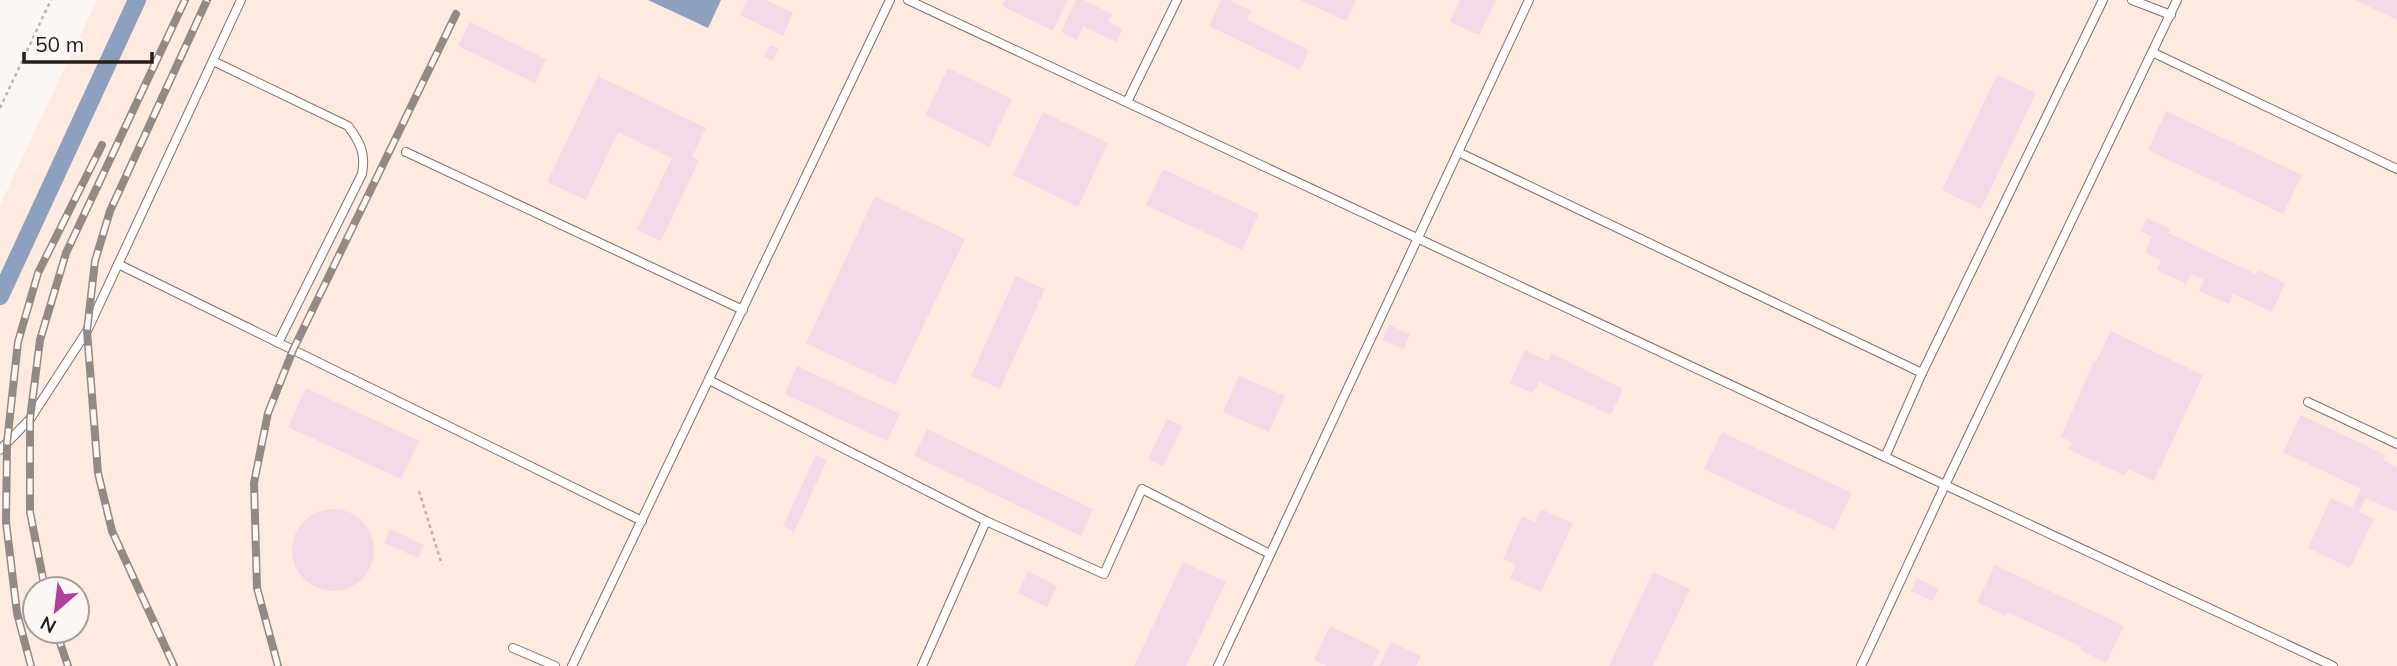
<svg xmlns="http://www.w3.org/2000/svg" width="2397" height="666" viewBox="0 0 2397 666" font-family="Mulish,sans-serif">
	<style>
		.built { fill: #feeadf; fill-rule: evenodd }
		.water { fill: #8da0c0 }
		.lines { fill: none; stroke-linecap: round; stroke-linejoin: round }
		.canal { stroke: #8da0c0; stroke-width: 18 }
		.building { fill: #f4dae9 }
		.lane-casing { stroke: #846e61; stroke-width: 10 }
		.path { stroke: #bbb5b1; stroke-width: 2.5; stroke-dasharray: 3.5 3.5; stroke-linecap: butt }
		.lane { stroke: #fff; stroke-width: 8 }
		.rail-casing { stroke: #918a86; stroke-width: 8 }
		.rail { stroke: #fcf7f4; stroke-width: 5; stroke-dasharray: 16; stroke-linecap: butt }
	</style>
	<rect width="100%" height="100%" fill="#fcf7f4"/>
	<path class="built" d="M97,0H2397V666H0V205ZM35,589H77V631H35Z"/>
	<polygon class="water" points="648,0 721,0 708,28"/>
	<g class="lines">
		<polyline class="canal" points="0,296 137,0"/>
	</g>
	<g class="building">
		<polygon points="748,0 766,0 793,13 783,36 740,15"/>
		<polygon points="1005,0 1064,0 1067,1 1053,31 1002,6"/>
		<polygon points="1076,0 1084,0 1112,14 1108,22 1123,29 1116,42 1083,26 1077,40 1061,32"/>
		<polygon points="1221,0 1229,0 1251,11 1247,20 1309,50 1300,70 1209,26"/>
		<polygon points="1300,0 1356,0 1346,21"/>
		<polygon points="1460,0 1496,0 1479,35 1450,22"/>
		<polygon points="2355,0 2397,0 2397,20"/>
		<polygon points="470,22 546,59 535,83 458,46"/>
		<polygon points="770,45 779,49 772,61 764,57"/>
		<polygon points="948,68 1012,99 989,147 925,115"/>
		<polygon points="1997,75 2036,93 1981,209 1942,190"/>
		<polygon points="598,76 706,128 692,157 699,160 661,241 637,230 672,158 618,132 586,200 547,182"/>
		<polygon points="2166,111 2302,175 2283,214 2148,150"/>
		<polygon points="1043,112 1108,143 1078,207 1013,175"/>
		<polygon points="1163,169 1259,214 1242,250 1146,205"/>
		<polygon points="875,196 965,239 895,385 806,343"/>
		<polygon points="2147,218 2170,229 2168,233 2256,274 2258,270 2285,283 2272,312 2233,294 2229,304 2199,291 2204,280 2191,274 2186,284 2157,270 2161,260 2145,253 2152,237 2141,231"/>
		<polygon points="1016,276 1045,289 1000,389 971,376"/>
		<polygon points="1389,325 1410,334 1404,349 1382,340"/>
		<polygon points="2111,331 2203,375 2154,481 2128,469 2125,476 2068,449 2072,442 2061,437 2094,361 2096,362"/>
		<polygon points="1525,350 1548,361 1551,353 1623,389 1611,415 1539,382 1533,393 1510,383"/>
		<polygon points="797,366 900,414 887,441 785,394"/>
		<polygon points="1239,376 1285,396 1269,432 1223,412"/>
		<polygon points="306,388 419,441 401,479 288,427"/>
		<polygon points="2301,415 2386,455 2383,460 2397,467 2397,512 2366,498 2359,512 2374,519 2350,568 2308,548 2331,498 2352,508 2361,489 2283,452"/>
		<polygon points="1167,419 1183,426 1163,466 1148,459"/>
		<polygon points="927,429 1093,509 1081,536 914,456"/>
		<polygon points="1722,432 1852,493 1834,530 1704,469"/>
		<polygon points="816,455 827,460 794,532 783,526"/>
		<polygon points="1541,509 1573,523 1541,592 1510,578 1516,565 1503,559 1522,516 1535,522"/>
		<circle cx="333" cy="550" r="41"/>
		<polygon points="390,529 424,545 418,558 384,543"/>
		<polygon points="1183,562 1226,582 1186,666 1134,666"/>
		<polygon points="1995,565 2124,626 2106,663 2080,650 2082,647 2008,612 2006,616 1977,602"/>
		<polygon points="1028,571 1057,586 1047,607 1018,593"/>
		<polygon points="1653,572 1690,589 1653,666 1609,666"/>
		<polygon points="1917,578 1939,589 1933,601 1911,591"/>
		<polygon points="1330,626 1380,650 1373,666 1327,666 1314,660"/>
		<polygon points="1391,642 1421,656 1416,666 1379,666"/>
	</g>
	<g class="lines">
		<g class="lane-casing">
			<g id="lane">
				<polyline points="908,0 1945,485 2177,0"/>
				<polyline points="2132,0 2171,15"/>
				<polyline points="2154,53 2397,169"/>
				<path d="M213,61L348,126C360,142 366,153 362,174L278,343"/>
				<polyline points="1127,102 1177,0"/>
				<polyline points="406,152 743,310"/>
				<polyline points="1458,152 1922,373"/>
				<polyline points="118,264 642,521"/>
				<polyline points="709,380 986,521 1104,574 1142,489 1270,554"/>
				<polyline points="2308,402 2397,444"/>
				<polyline points="0,450 30,419 87,331 241,0"/>
				<polyline points="1885,457 1922,373 2103,0"/>
				<polyline points="513,648 555,666"/>
				<polyline points="572,666 890,0"/>
				<polyline points="922,666 986,521"/>
				<polyline points="1218,666 1529,0"/>
				<polyline points="1861,666 1945,485 2333,666"/>
			</g>
		</g>
		<g class="path">
			<polyline points="0,108 51,0"/>
			<polyline points="419,491 442,565"/>
		</g>
		<use href="#lane" class="lane"/>
		<g class="rail-casing">
			<g id="rail">
				<polyline points="45,589 30,512 30,419 40,340 66,253 185,0"/>
				<polyline points="56,631 68,666"/>
				<polyline points="31,666 17,613 6,522 7,443 18,342 38,273 102,145"/>
				<polyline points="174,666 112,531 98,473 87,331 95,261 110,211 207,0"/>
				<polyline points="278,666 257,588 254,483 268,413 293,350 456,14"/>
			</g>
		</g>
		<use href="#rail" class="rail"/>
	</g>
	<g transform="translate(56 610) rotate(208)"><circle r="33" fill="#fcf7f4" stroke="#a6a09c" stroke-width="2"/>
	<path d="M0-5L12 26L0 18L-12 26Z" fill="#b2419d"/>
	<text y="-10" font-size="19" font-weight="bold" text-anchor="middle" fill="#261e18">N</text>
	</g>
	<path d="M24 52v10h128v-10" fill="none" stroke="#261e18" stroke-width="3.5"/>
	<text x="35" y="52" font-size="21" fill="#261e18" stroke="#fcf7f4" stroke-width="5" paint-order="stroke">50 m</text>
</svg>
